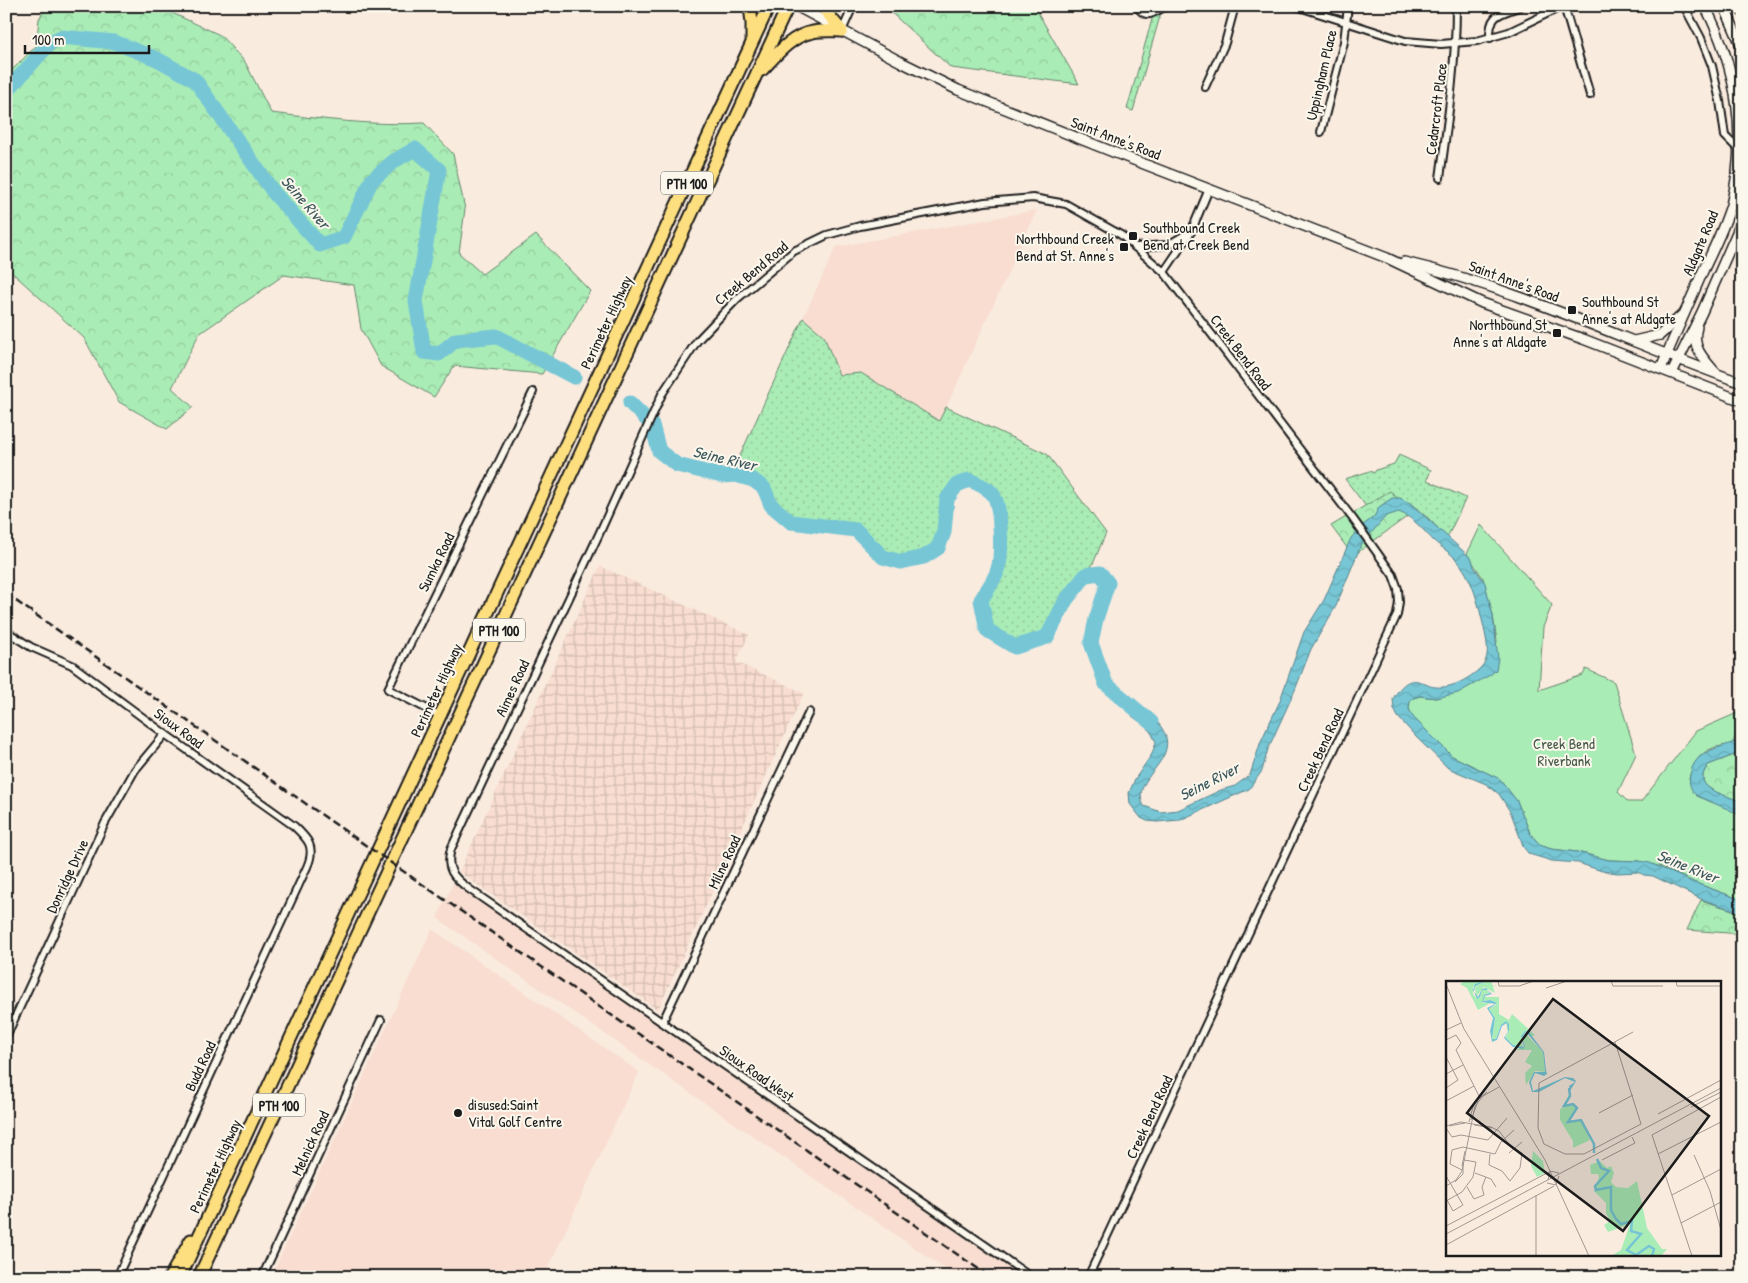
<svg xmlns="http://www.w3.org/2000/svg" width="1748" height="1283" viewBox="0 0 1748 1283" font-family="'Patrick Hand',sans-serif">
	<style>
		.built { fill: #f8ddd0 }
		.industrial { fill: url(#industrial-grid) }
		.grass { fill: url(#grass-dots); stroke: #638469 }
		.forest { fill: url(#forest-crowns); stroke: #638469 }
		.park { fill: #aaecb6; stroke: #638469 }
		.water { fill: url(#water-waves); stroke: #53828b }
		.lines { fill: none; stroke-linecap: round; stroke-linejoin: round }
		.river { stroke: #77c6d5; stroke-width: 15 }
		.street-casing { stroke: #1c1c1c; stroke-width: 10 }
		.secondary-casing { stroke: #1c1c1c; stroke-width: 12 }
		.highway-casing { stroke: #1c1c1c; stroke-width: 15 }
		.street { stroke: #fbf7ec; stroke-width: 6 }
		.secondary { stroke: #fbf7ec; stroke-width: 9 }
		.highway { stroke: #fedf80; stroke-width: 11 }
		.rail { stroke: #1c1c1c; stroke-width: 2.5; stroke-dasharray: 8 4; stroke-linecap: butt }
		.poi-dot { fill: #1c1c1c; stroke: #fbf7ec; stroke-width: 2 }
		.labels { text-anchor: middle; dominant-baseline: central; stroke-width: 4; stroke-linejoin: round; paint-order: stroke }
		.shield { fill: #fbf7ec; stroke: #5f5e5a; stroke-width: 1 }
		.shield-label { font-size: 14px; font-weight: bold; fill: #1c1c1c }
		.street-label { font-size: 15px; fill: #1c1c1c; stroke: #fbf7ec }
		.poi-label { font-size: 15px; fill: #1c1c1c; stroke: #fbf7ec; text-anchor: start }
		.park-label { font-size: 15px; fill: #475a4a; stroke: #fbf7ec }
		.water-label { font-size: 16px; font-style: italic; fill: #3c585d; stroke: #fbf7ec }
		.inset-river { fill: none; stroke: #77c6d5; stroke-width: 2.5 }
		.inset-road { fill: none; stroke: #a19891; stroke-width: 1 }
		.view { fill: #1c1c1c; fill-opacity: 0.15; stroke: #1c1c1c; stroke-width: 2.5 }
		.inset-edge { fill: none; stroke: #1c1c1c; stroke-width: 2.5 }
	</style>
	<defs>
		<pattern id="industrial-grid" width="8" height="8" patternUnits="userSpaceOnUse" patternTransform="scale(1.25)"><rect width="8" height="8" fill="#f8ddd0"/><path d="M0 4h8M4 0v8" fill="none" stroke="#d4bdb2"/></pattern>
		<pattern id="grass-dots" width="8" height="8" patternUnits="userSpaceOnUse" patternTransform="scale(1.25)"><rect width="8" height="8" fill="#aaecb6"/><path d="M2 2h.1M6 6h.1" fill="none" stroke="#92ca9c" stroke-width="1.8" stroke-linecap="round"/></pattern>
		<pattern id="forest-crowns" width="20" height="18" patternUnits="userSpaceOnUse" patternTransform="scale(1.25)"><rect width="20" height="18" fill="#aaecb6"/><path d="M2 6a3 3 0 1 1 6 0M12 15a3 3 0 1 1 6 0" fill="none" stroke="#92ca9c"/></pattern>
		<pattern id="water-waves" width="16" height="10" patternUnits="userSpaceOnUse" patternTransform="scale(1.25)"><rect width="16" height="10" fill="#77c6d5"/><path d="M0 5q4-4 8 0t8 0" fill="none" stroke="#66aab6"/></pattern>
	</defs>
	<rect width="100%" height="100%" fill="#faebdf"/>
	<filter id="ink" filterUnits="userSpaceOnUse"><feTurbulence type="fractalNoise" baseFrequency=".02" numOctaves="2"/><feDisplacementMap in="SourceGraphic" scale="10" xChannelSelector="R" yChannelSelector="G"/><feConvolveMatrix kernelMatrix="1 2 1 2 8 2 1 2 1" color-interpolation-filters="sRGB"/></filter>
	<g filter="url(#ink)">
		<g class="built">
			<polygon points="1037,210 940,421 861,373 839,375 824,336 803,318 836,247"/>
			<polygon points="453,883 1022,1277 957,1277 437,918"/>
			<polygon points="432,929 639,1072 544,1277 271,1277"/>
		</g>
		<polygon class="industrial" points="600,566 749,635 736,662 804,693 658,1010 459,872"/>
		<g class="grass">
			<polygon points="1162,9 1133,111 1127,109 1154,12"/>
			<path d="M803,318L824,336L839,375L861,373L939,421L946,407L1047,454L1106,533C1100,546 1096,559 1089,571C1085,578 1077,581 1071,591C1066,601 1064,612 1059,623C1050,644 1027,644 1007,641C994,640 986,637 982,623C976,604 992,591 996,573C999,562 998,550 998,539C998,511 998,476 958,483C954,489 949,495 947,503C944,516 947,535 939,547C933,554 923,558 915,560C874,571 879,540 847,530C829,524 810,532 791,520C774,510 779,503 771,489C763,474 747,472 732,473Z"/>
			<polygon points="1399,455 1431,470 1427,480 1466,498 1447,538 1429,519 1410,503 1374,517 1345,479 1370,471 1374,473 1376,470 1394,464"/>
		</g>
		<g class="forest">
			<path d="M46,6H157L220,35L245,62L271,113C322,119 373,126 424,123L453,154L465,209L459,253L482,274L536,235L590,291L542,374L454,366L434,397L381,366L361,329L354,285L284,275L199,334L172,388L193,407L167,429L119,402L84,338L6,267V76L36,46L39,19Z"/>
			<polygon points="884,6 1034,6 1079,84 951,68"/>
			<polygon points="1390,491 1412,513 1353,556 1331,526"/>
			<path d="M1742,752V803C1727,793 1689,791 1708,765Z"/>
			<polygon points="1701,900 1742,913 1742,934 1687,930"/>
		</g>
		<path class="park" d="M1481,525L1552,605L1543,627L1539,690L1583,675L1586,669L1614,682L1636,754L1618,792L1628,802H1641L1696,731L1742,711V724L1732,744C1726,746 1719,746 1713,748C1699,753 1692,765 1689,779L1742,817V900L1693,882L1662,867L1639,861L1609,860L1577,852L1551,849L1540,845L1530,833L1517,801L1491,775L1452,756L1413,717L1409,709L1410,701L1413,698L1420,696L1436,698L1490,675L1497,641L1493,616L1483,578L1467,554Z"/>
		<g class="water">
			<path d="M1392,498H1400L1410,503L1472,559L1474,567L1485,583L1493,616L1498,658L1496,670L1490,675L1458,693L1436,698L1420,696L1413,698L1410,701L1409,709L1413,717L1452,756L1500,779L1517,801L1530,833L1540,845L1551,849L1577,852L1609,860L1639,861L1650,863L1693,882L1742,900V913L1701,899L1653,876L1644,875L1638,872L1618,873L1602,871L1578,863L1552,861L1529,854L1524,848L1511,813L1499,794L1486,784L1448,768L1417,738L1398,717L1394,709L1393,699C1398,690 1406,678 1418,681C1424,683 1430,687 1436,687C1452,689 1473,677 1483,665C1491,654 1486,639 1484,628C1478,603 1473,578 1455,558C1449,552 1441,547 1434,541C1423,530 1414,518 1399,512L1386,516L1361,545L1336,606L1311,649L1295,690L1268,749L1262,771L1249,789L1180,820L1157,822L1147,821L1141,818L1130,804L1129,793L1135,779L1152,754L1156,742L1152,734L1147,727L1132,716L1137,705C1209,754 1125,772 1144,806L1161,812L1178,810L1221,790L1235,786L1250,775L1261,741L1279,703L1304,632L1324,600L1351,538L1363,525L1374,517L1379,507Z"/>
			<path d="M1742,739V752L1708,765C1689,791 1727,793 1742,803V817L1730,810L1697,796C1691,791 1688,783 1690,775C1695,748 1721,749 1742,739Z"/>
		</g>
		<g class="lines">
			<g class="river">
				<polyline points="6,92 51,42 61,37 114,42 157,59 195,80 274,193 320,245 344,237 372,180 394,161 415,149 439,170 416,301 424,352 439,354 456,340 496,336 574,377"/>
				<path d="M630,403L652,425L659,451L677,465L722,476L736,475L753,480L764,488L771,505L791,522L856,530L883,557L901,562L924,557L938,548L944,532L947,499L957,485L969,480C977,483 986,487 992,493C1002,504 1002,556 998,569C995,580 986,591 981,600L987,630L1015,647L1047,637L1066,600L1086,575L1100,573L1108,583L1096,619L1091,643L1106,684L1151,722"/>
			</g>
			<g class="street-casing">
				<g id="street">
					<path d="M1137,6C1146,21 1154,12 1166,6"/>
					<polyline points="1296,6 1405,41 1441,44 1477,41 1509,32 1563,6"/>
					<polyline points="1564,6 1590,95"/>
					<polyline points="1684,6 1701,38 1712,66 1720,101 1725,136 1740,151"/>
					<polyline points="1739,6 1742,13"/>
					<polyline points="842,31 853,6"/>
					<path d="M1490,38C1489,13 1501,14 1521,6"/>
					<polyline points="1205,87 1225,43 1235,6"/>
					<polyline points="1321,132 1344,42 1348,6"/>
					<path d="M1440,178C1448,120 1456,64 1456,6"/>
					<polyline points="1135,247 1168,245 1188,233"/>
					<polyline points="1164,272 1191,232 1209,189"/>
					<path d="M6,631L31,647L72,665L165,734L294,826C308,839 316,847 307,867L117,1277"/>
					<polyline points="441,716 388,689 533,392"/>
					<polyline points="662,1023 809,712"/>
					<polyline points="6,1037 105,823 135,770 165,734"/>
					<polyline points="262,1277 381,1020"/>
					<path d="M1031,1277L469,889C454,878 445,869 451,849L600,532L662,394L697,341L737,299L794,251L827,235L860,226L985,202L1033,198L1066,204L1121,235L1164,272L1353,519L1393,575L1398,589L1399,602L1397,615L1088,1277"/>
				</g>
			</g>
			<g class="secondary-casing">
				<g id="secondary">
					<polyline points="796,6 903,63 958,90 1113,152 1387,258 1482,303 1583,339 1742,401"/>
					<polyline points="1724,6 1742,47"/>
					<path d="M1404,262C1521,289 1629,343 1742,383"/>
					<path d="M1697,327C1691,347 1703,358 1715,372"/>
					<polyline points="1634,341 1660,335 1682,315"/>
					<path d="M1661,369C1674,336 1689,304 1703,271C1713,250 1724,228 1731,205C1748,137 1737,68 1705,6"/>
					<polyline points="1672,373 1702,312 1742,221"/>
				</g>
			</g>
			<g class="highway-casing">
				<g id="highway">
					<polyline points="750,6 752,23 752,39"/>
					<polyline points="821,6 842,31"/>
					<path d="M762,70C776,55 792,35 813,32C822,30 832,31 842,31"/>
					<polyline points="170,1277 191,1240"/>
					<polyline points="180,1277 769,6"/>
					<polyline points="199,1277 788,6"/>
				</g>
			</g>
			<use href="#street" class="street"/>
			<use href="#secondary" class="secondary"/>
			<use href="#highway" class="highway"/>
			<polyline class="rail" points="6,594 322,815 990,1277"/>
		</g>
	</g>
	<g class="poi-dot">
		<rect x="1128" y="231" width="10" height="10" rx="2.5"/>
		<rect x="1119" y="242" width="10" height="10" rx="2.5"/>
		<rect x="1567" y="305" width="10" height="10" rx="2.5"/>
		<rect x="1552" y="328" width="10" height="10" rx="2.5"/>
		<circle cx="458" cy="1113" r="5"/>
	</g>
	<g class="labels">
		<g class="shield">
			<rect x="661" y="171.5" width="52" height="23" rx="4"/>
			<rect x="473" y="618.5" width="52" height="23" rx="4"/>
			<rect x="253" y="1093.5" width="52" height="23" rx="4"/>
		</g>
		<g class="shield-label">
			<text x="687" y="183">PTH 100</text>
			<text x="499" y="630">PTH 100</text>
			<text x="279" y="1105">PTH 100</text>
		</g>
		<g class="street-label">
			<text transform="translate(1321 75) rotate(-77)">Uppingham Place</text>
			<text transform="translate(1436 109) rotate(-83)">Cedarcroft Place</text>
			<text transform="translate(1116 138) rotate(21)">Saint Anne's Road</text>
			<text transform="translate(1700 243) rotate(-67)">Aldgate Road</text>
			<text transform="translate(751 273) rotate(-40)">Creek Bend Road</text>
			<text transform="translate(1514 281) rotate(20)">Saint Anne's Road</text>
			<text transform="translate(606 322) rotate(-65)">Perimeter Highway</text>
			<text transform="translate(1241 352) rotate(53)">Creek Bend Road</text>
			<text transform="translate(436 562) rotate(-64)">Sumka Road</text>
			<text transform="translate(512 688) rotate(-65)">Aimes Road</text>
			<text transform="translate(436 690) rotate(-65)">Perimeter Highway</text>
			<text transform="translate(179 728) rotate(36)">Sioux Road</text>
			<text transform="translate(1320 750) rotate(-65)">Creek Bend Road</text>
			<text transform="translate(724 862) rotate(-65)">Milne Road</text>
			<text transform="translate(67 876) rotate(-65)">Donridge Drive</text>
			<text transform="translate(200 1066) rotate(-65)">Budd Road</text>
			<text transform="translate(757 1073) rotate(35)">Sioux Road West</text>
			<text transform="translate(1149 1117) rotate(-65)">Creek Bend Road</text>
			<text transform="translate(310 1143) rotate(-65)">Melnick Road</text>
			<text transform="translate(215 1166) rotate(-65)">Perimeter Highway</text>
		</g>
		<g class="poi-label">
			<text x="1143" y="227">Southbound Creek<tspan x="1143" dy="17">Bend at Creek Bend</tspan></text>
			<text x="1114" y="238" text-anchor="end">Northbound Creek<tspan x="1114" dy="17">Bend at St. Anne's</tspan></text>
			<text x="1582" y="301">Southbound St<tspan x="1582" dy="17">Anne's at Aldgate</tspan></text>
			<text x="1547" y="324" text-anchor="end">Northbound St<tspan x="1547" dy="17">Anne's at Aldgate</tspan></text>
			<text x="468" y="1104">disused:Saint<tspan x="468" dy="17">Vital Golf Centre</tspan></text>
		</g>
		<g class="park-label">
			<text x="1564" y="743">Creek Bend<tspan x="1564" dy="17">Riverbank</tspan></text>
		</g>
		<g class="water-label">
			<text transform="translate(306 202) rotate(49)">Seine River</text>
			<text transform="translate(725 458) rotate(13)">Seine River</text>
			<text transform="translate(1209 781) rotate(-27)">Seine River</text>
			<text transform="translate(1688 866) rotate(22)">Seine River</text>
		</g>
	</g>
	<g transform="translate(1446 981)">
		<rect width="275" height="275" fill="#faebdf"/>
		<path d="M126,123L131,128L122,141L135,139L144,159L127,167V160L114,139V128Z" fill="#aaecb6"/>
		<path d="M38,16H53V33L63,39L66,33L89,54L86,55L79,50L75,55L77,66L67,64L59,56L62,52L60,40L54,46L50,58H46L49,37L43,28L51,23L44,19L37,20ZM87,170L97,180L99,192L91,196L85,185ZM154,180L161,187L165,185L168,192L165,201L170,206L182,207L191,200L201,247L216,268H221L215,275H165L175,269L184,243L162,251L158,244L164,240L160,232V222L148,210L153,196L152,193H145L144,184Z" fill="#aaecb6"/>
		<path d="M19,0H39L27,6V13L30,17L34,16L36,9H41L44,12L38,14L37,22L46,21L32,29L21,7L14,3ZM42,0H45L47,5L51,4L47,6L49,12L38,6L30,16L29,5ZM79,52L97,71L99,91L89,90L80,104L79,92L86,85L79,81L86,69H69L79,65L76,57Z" fill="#aaecb6"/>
		<path d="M41,0L29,5L28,11L32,16L36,8L40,7L46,13L39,15L37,20L44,19L51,22L43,28L49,37L46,58H50L55,44L60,40L63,43V49L59,56L67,64L78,66L75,55L79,50L83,51L98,71L100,89L101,93L98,95L89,92L85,101L87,110L119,96L127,97L130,100L124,110L123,105L129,101L119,97L93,111H86L83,101L88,91H99L97,71L80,51L76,57L79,65L77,68L67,66L58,57L62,50L61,42L56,45L51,59L46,61L44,50L47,37L41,27L49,23L36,21L38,14L44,12L42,9H36L34,16L31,18L27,9L29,3Z" fill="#77c6d5"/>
		<path class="inset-river" d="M123,107L124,115L118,125L127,123L131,127L122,141L135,139L148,163V172M151,178L155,187L163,190L149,205L150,209L165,206V229L170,238L175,243L186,240L185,250L195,253L181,269L190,274L203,265L208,268L206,275"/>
		<path class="inset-road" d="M52,0L53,5H73L88,0M165,0L167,5H217M230,0L231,5H275M0,3L18,48L99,179L143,275M100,7L121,0M0,49L15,42M0,59L10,54L15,62L10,69L34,117M169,61L195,143L138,173H119L98,163L92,147L93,102L187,51M0,76L12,99L0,107M0,93L17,84M0,120L28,105M245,126L275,111M153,132L187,114M212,133L275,99M25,139L32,120M23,141L28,122L41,111M28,144L46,147M0,145L15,141L45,146L53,150L66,167L76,172L74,187L64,200L56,190L43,184L44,173M3,145L19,142M0,147L6,156L15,154L42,159L61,137M63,172L76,161M212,173L275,141M248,174L264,210L275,249M156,179L189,162L186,156M16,185L19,170M16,189L4,183L6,169L17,166L49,173L55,161L68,149M29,192L45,198L50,206M0,195L17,224L7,230L1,219M102,199L104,190L113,192M9,201L17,193V181M101,202L110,204L113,195M0,205L10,199L16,190L29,125L37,115L53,106M21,206L28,218L38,214L36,206L40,196M226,214L275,188M0,220L16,211L27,196L30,181L18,179M235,242L275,221M0,245L103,191M0,253L275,107M0,264L108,205M90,275V214M246,275L206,154L275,116"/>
		<path class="view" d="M107,18L263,135L177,250L21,132Z"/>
		<rect width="275" height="275" class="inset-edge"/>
	</g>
	<rect width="1748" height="1283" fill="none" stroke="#fbf7ec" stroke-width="25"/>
	<rect x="12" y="12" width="1723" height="1258" fill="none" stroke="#1c1c1c" stroke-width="2" filter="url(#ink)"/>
	<path d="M25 45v8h124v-8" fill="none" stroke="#1c1c1c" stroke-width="2.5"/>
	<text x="32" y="45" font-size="15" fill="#1c1c1c" stroke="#fbf7ec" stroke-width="4" paint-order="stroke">100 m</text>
</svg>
